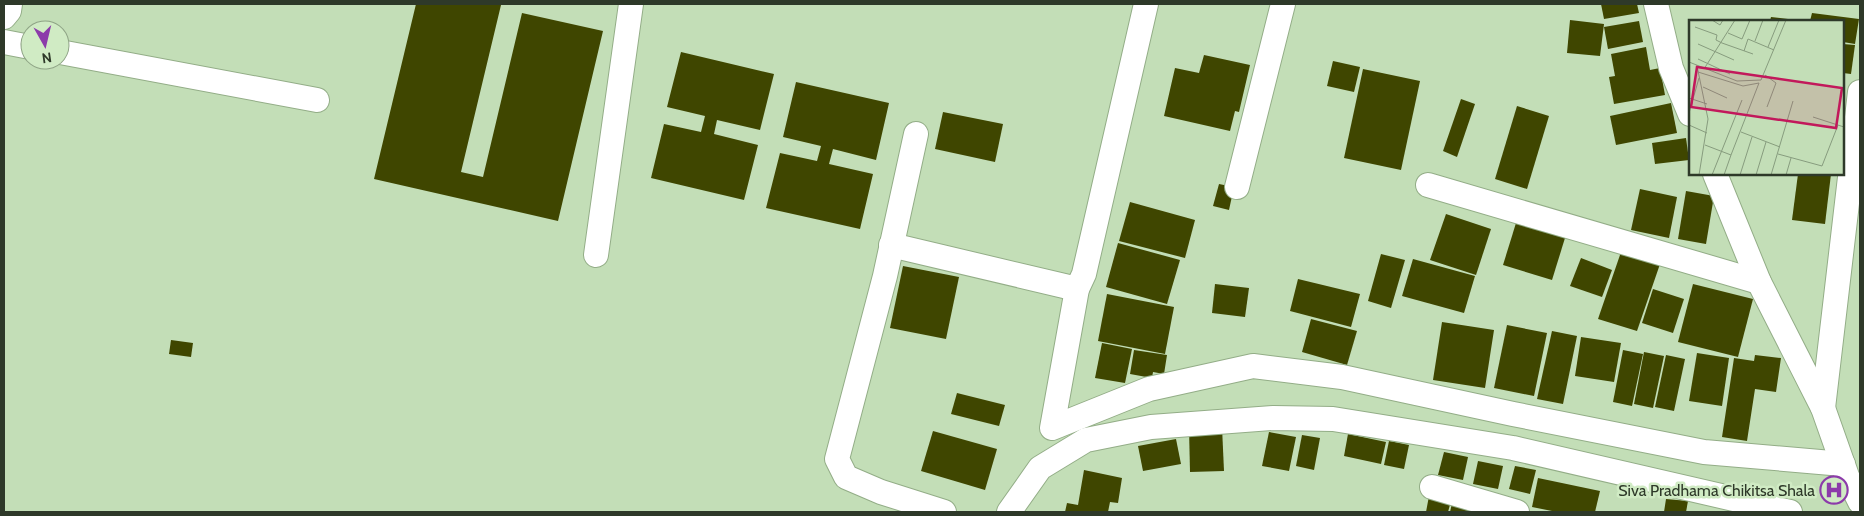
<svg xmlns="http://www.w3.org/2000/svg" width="1864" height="516" viewBox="0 0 1864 516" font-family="Cabin,sans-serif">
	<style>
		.building { fill: #3f4600 }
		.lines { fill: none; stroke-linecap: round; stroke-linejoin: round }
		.street-casing { stroke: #93ad87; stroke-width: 26 }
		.street { stroke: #fff; stroke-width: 24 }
		.labels { text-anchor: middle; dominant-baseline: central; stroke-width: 5; stroke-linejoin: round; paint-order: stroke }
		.poi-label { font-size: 16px; fill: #2e3929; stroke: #d0ebc4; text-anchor: end }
		.inset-road { fill: none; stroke: #879c7e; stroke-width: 1 }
		.view { fill: #c2185b; fill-opacity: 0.15; stroke: #c2185b; stroke-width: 2.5 }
		.inset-edge { fill: none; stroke: #2e3929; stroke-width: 2.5 }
	</style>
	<rect width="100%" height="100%" fill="#c3deb7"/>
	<g class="building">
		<polygon points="416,4 501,5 461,172 483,177 522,13 603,31 558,221 374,179"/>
		<polygon points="1601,4 1637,4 1639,13 1604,19"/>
		<polygon points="1812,13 1859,19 1855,44 1843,42 1843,21 1810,21"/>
		<polygon points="1771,17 1796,20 1796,21 1770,21"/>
		<polygon points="1570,20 1604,24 1600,56 1567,53"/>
		<polygon points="1639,21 1643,42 1608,49 1604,27"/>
		<polygon points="1843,44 1855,45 1851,74 1843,73"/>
		<polygon points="1646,47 1650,70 1660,68 1665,95 1614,104 1609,77 1615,76 1611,54"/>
		<polygon points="681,52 774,74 760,130 717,120 714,134 758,145 744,200 651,178 664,124 701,132 705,116 667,107"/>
		<polygon points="1204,55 1250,65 1239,112 1235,111 1230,131 1164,116 1175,68 1199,73"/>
		<polygon points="1333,61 1360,67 1354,92 1327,86"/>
		<polygon points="1363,69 1420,81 1401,170 1344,158"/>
		<polygon points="796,82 889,103 876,160 833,149 829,164 873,174 860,229 766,208 780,153 817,161 821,146 783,137"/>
		<polygon points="1461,99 1475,104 1457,157 1443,151"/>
		<polygon points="1671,103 1677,133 1616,145 1610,116"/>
		<polygon points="1517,106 1549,116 1527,189 1495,179"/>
		<polygon points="943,112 1003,124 995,162 935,149"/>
		<polygon points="1686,138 1689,160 1655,164 1652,143"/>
		<polygon points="1798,174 1831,174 1825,224 1792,220"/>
		<polygon points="1219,184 1234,187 1229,210 1213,206"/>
		<polygon points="1640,189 1677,197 1669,238 1631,230"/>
		<polygon points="1686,191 1714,196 1706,244 1678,239"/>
		<polygon points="1130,202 1195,220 1185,258 1119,241"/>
		<polygon points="1446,214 1491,229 1476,275 1430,260"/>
		<polygon points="1516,223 1565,238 1552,280 1503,265"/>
		<polygon points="1118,243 1180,260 1167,304 1106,287"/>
		<polygon points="1621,252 1660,264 1637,331 1598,319"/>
		<polygon points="1381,254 1405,260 1391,308 1368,301"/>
		<polygon points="1581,258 1612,270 1602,297 1570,286"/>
		<polygon points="1413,259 1475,276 1464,313 1402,296"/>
		<polygon points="903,266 959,277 946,339 890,328"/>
		<polygon points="1298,279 1360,294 1351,327 1290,311"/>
		<polygon points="1215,284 1249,288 1245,317 1212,313"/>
		<polygon points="1693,284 1753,299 1738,357 1678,342"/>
		<polygon points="1653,289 1684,299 1673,333 1642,323"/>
		<polygon points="1107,294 1174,307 1165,354 1098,341"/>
		<polygon points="1311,319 1357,331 1347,365 1302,352"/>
		<polygon points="1442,322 1494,330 1485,388 1433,380"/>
		<polygon points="1507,325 1547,333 1534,396 1494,388"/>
		<polygon points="1552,331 1577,336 1563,404 1537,399"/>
		<polygon points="1581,337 1621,343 1614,382 1575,376"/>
		<polygon points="171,340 193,343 191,357 169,354"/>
		<polygon points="1102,343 1132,349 1125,383 1095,378"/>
		<polygon points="1134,350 1167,355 1164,374 1153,372 1152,378 1130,374"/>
		<polygon points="1623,350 1643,354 1632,406 1613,402"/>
		<polygon points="1644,352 1664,356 1653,408 1634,404"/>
		<polygon points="1697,353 1729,358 1722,406 1689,401"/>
		<polygon points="1666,355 1685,359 1674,411 1655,407"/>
		<polygon points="1755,355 1781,358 1776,392 1755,389 1747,441 1722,437 1734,358 1754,361"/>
		<polygon points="957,393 1005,405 999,426 951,414"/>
		<polygon points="1222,427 1224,471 1190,472 1189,428"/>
		<polygon points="933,431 997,449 985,490 921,471"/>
		<polygon points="1269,432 1296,437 1289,471 1262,466"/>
		<polygon points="1348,434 1386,442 1381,464 1344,456"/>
		<polygon points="1302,435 1320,438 1314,470 1296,466"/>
		<polygon points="1176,439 1181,464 1143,471 1138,446"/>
		<polygon points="1389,441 1409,445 1404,469 1384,465"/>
		<polygon points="1444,452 1468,457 1463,480 1438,475"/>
		<polygon points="1478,461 1503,466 1498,489 1473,484"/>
		<polygon points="1515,466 1536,470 1530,494 1509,489"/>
		<polygon points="1084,470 1122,478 1118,503 1110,502 1108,512 1065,512 1067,503 1078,505"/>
		<polygon points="1538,478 1600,491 1595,512 1557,512 1532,507"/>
		<polygon points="1429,496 1451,501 1448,512 1426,512"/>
		<polygon points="1453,499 1505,512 1450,512"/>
		<polygon points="1666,499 1688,501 1686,512 1664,512"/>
	</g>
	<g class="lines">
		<g class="street-casing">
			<g id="street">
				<polyline points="1146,4 1084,274 1077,289 1052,428 1149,389 1253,366 1342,377 1513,414 1704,452 1843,464"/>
				<polyline points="1656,4 1671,68 1690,114"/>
				<polyline points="4,17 9,11 10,4"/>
				<polyline points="4,42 30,47"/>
				<polyline points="60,52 317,100"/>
				<polyline points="916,134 885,276 837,459 846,477 881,492 944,512"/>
				<polyline points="1715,174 1759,282 1823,408 1847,476 1860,502"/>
				<polyline points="1428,185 1759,282"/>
				<polyline points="1237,187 1283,4"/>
				<polyline points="891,245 1077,289"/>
				<polyline points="596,255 631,4"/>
				<polyline points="1823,408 1860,92"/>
				<polyline points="1432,487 1517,512"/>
				<polyline points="1009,512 1040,468 1086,440 1151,427 1273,418 1333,419 1513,448 1790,512"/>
			</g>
		</g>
		<use href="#street" class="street"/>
	</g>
	<defs>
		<g id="hospital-ring" transform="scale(1.4375)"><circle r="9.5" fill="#d0ebc4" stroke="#8c3baa" stroke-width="1.5"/><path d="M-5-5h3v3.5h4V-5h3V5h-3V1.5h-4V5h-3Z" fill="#8c3baa"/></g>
	</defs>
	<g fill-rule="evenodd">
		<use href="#hospital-ring" x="1834" y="490"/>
	</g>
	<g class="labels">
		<g class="poi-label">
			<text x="1815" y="490">Siva Pradhama Chikitsa Shala</text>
		</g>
	</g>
	<g transform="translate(1689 20)">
		<rect width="155" height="155" fill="#c3deb7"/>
		<path class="inset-road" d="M23,0L31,5L34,0M6,7L28,15L27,20L33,23L64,34M39,13L53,19L61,0M66,21L74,0M9,24L45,40M79,27L90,0M55,31L59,19L85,30M9,39L41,54M0,42L48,61L72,60L97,0M8,46L19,99L10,155M15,49L46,0M9,52L54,66L70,63L42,135L16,125M76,55L87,63L78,87M14,67L38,78M0,78L18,84M0,93L10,58M124,97L155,107M0,105L18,113M52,112L91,127M89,134L133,146L149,105M23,155L53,80M35,155L42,135M51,155L63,117M67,155L77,122M82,155L104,81M97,155L102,138"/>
		<path class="view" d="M8,47L153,68L147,108L2,87Z"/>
		<rect width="155" height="155" class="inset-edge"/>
	</g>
	<rect width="1864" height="516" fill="none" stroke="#2e3929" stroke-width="10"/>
	<g transform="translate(45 45) rotate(172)"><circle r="24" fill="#d0ebc4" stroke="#8fa486"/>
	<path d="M0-4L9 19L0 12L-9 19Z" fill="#8c3baa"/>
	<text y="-8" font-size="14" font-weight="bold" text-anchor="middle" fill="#2e3929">N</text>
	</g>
</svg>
